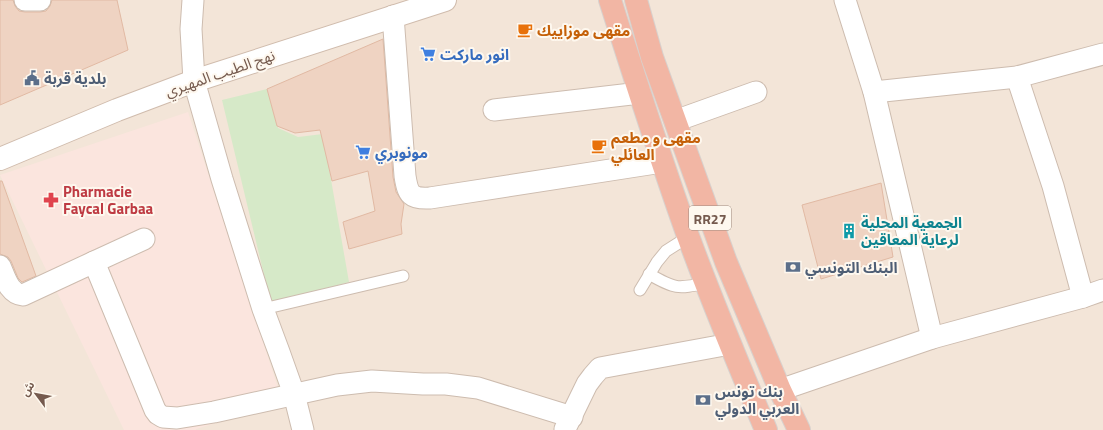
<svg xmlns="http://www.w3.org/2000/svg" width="1103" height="430" viewBox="0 0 1103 430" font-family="'Titillium Web','Noto Sans Arabic',sans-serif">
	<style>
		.residential { fill: #f3e5d8 }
		.commercial { fill: #fbe5de }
		.green { fill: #d6e9c8 }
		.building { fill: #efd3c2; stroke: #e1b9a3 }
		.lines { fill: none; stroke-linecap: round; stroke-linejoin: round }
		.lane-casing { stroke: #cdbcaf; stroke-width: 13 }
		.street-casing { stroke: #cdbcaf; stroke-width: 23 }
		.secondary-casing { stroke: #d0bcad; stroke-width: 24 }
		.highway-casing { stroke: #d8d1cd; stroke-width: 24 }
		.lane { stroke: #fff; stroke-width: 11 }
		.street { stroke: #fff; stroke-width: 21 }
		.secondary { stroke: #fff; stroke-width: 22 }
		.highway { stroke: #f2b6a4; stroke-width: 22 }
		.labels { text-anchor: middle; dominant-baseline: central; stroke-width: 4; stroke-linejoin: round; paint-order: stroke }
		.shield { fill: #fef8ef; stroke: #9e897e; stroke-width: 1 }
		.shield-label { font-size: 14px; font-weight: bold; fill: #755a4e }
		.food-label { font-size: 15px; font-weight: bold; fill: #c56008; stroke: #fef8ef; text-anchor: start }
		.shop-label { font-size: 15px; font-weight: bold; fill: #366cbe; stroke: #fef8ef; text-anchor: start }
		.street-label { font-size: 15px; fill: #755a4e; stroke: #fef8ef }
		.service-label { font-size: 15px; font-weight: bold; fill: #4e5e75; stroke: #fef8ef; text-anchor: start }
		.health-label { font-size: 15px; font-weight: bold; fill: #be3a42; stroke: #fef8ef; text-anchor: start }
		.culture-label { font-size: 15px; font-weight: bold; fill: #0d838f; stroke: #fef8ef; text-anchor: start }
	</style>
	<rect width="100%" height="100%" fill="#fbf4e9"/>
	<rect class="residential" x="0" y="0" width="1103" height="430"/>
	<polygon class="commercial" points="188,112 283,403 196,429 196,430 124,430 0,175"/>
	<polygon class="green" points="267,89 278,128 298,137 323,134 349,282 271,304 222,100"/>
	<g class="building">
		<polygon points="0,0 13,0 15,6 19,11 25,12 40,12 46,11 50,6 52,0 117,0 128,50 0,105"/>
		<polygon points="383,39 393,177 396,192 404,204 401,224 402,234 349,249 343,222 375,211 368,171 332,181 320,130 295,133 277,126 267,89"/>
		<polygon points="0,181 2,181 36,276 22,282 18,278 11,261 8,257 0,254"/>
		<polygon points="881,183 893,257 821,279 802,205"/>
	</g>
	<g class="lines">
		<g class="lane-casing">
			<g id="lane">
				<path d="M649,274C675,289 677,289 706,283"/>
				<polyline points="640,290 657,262 666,251 688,237"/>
				<polyline points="263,309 403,276"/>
			</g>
		</g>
		<g class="street-casing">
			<g id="street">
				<polyline points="25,0 40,0"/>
				<polyline points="193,0 191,29 194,81 222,179 263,309 279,352 294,394 303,430"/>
				<polyline points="845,0 874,92 932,338"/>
				<path d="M393,16L405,176C408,195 411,199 430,198L662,162"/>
				<polyline points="1017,77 1053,186 1083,297"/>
				<polyline points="874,92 1017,77 1103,54"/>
				<polyline points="494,110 640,93"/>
				<polyline points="675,121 756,92"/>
				<polyline points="94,262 144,239"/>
				<path d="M0,266C5,277 9,294 23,295L94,262L155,410L158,414L163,417L177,418L214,412L337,385L372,381L423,384H446L478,388L572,417"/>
				<polyline points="780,390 932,338 1083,297 1103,290"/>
				<polyline points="565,429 587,384 593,376 600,368 616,365 730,344"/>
			</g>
		</g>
		<g class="secondary-casing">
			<polyline id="secondary" points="0,159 117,110 194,81 445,0"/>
		</g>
		<g class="highway-casing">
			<g id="highway">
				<path d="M610,0C635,79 660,158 688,236C712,302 739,366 766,430"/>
				<polyline points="636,0 652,57 726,262 780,390 799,430"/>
			</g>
		</g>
		<use href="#lane" class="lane"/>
		<use href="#street" class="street"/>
		<use href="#secondary" class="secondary"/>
		<use href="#highway" class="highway"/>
	</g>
	<defs>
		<g id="cafe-bare" transform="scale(1.2)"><path d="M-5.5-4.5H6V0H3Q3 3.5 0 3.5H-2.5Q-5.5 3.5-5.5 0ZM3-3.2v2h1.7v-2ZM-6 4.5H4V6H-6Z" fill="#e8710a" stroke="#fef8ef" stroke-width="2.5" paint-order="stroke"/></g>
		<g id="supermarket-bare" transform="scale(1.2)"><path d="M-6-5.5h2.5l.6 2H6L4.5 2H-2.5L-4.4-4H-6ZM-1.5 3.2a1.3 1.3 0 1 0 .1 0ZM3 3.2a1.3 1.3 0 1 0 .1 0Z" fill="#3f7fe0" stroke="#fef8ef" stroke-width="2.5" paint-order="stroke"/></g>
		<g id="civic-bare" transform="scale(1.2)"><path d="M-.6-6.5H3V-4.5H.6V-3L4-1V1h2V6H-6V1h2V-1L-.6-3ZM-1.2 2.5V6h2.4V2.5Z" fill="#5c6f8a" stroke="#fef8ef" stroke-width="2.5" paint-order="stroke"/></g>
		<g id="pharmacy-bare" transform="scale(1.2)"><path d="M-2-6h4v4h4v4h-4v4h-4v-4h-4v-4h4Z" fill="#e0444e" stroke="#fef8ef" stroke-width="2.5" paint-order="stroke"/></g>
		<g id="building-bare" transform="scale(1.2)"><path d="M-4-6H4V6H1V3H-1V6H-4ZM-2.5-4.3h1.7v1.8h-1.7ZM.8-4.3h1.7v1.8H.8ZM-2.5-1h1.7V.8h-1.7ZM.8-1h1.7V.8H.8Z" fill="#0f9aa8" stroke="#fef8ef" stroke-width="2.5" paint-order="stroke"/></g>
		<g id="bank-bare" transform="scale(1.2)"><path d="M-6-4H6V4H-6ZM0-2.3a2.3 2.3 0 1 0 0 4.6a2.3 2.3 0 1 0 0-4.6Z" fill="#5c6f8a" stroke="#fef8ef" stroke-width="2.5" paint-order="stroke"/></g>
	</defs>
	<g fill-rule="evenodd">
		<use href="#cafe-bare" x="525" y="30"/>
		<use href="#supermarket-bare" x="428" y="54"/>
		<use href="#civic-bare" x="32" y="78"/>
		<use href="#cafe-bare" x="599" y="146"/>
		<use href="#supermarket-bare" x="363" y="152"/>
		<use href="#pharmacy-bare" x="51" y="200"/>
		<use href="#building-bare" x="849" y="231"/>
		<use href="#bank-bare" x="793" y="267"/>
		<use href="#bank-bare" x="703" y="400"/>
	</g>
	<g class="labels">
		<rect class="shield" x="689" y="206" width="42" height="24" rx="3"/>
		<g class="shield-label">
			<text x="710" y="218">RR27</text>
		</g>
		<g class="food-label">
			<text x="537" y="30">مقهى موزاييك</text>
			<text x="611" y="137">مقهى و مطعم<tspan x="611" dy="17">العائلي</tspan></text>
		</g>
		<g class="shop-label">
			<text x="440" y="54">انور ماركت</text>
			<text x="375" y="152">مونوبري</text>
		</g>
		<g class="street-label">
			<text transform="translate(220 73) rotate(-19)">نهج الطيب المهيري</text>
		</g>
		<g class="service-label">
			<text x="44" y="78">بلدية قربة</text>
			<text x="805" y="267">البنك التونسي</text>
			<text x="715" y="391">بنك تونس<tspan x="715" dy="17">العربي الدولي</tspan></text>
		</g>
		<g class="health-label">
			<text x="63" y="191">Pharmacie<tspan x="63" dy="17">Faycal Garbaa</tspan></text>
		</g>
		<g class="culture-label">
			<text x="861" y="222">الجمعية المحلية<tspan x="861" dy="17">لرعاية المعاقين</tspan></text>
		</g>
	</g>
	<g transform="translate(36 394) rotate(302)" stroke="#fef8ef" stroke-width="3" paint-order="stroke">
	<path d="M0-3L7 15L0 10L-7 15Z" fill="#755a4e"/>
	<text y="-6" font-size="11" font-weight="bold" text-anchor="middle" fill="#755a4e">ش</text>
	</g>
</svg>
